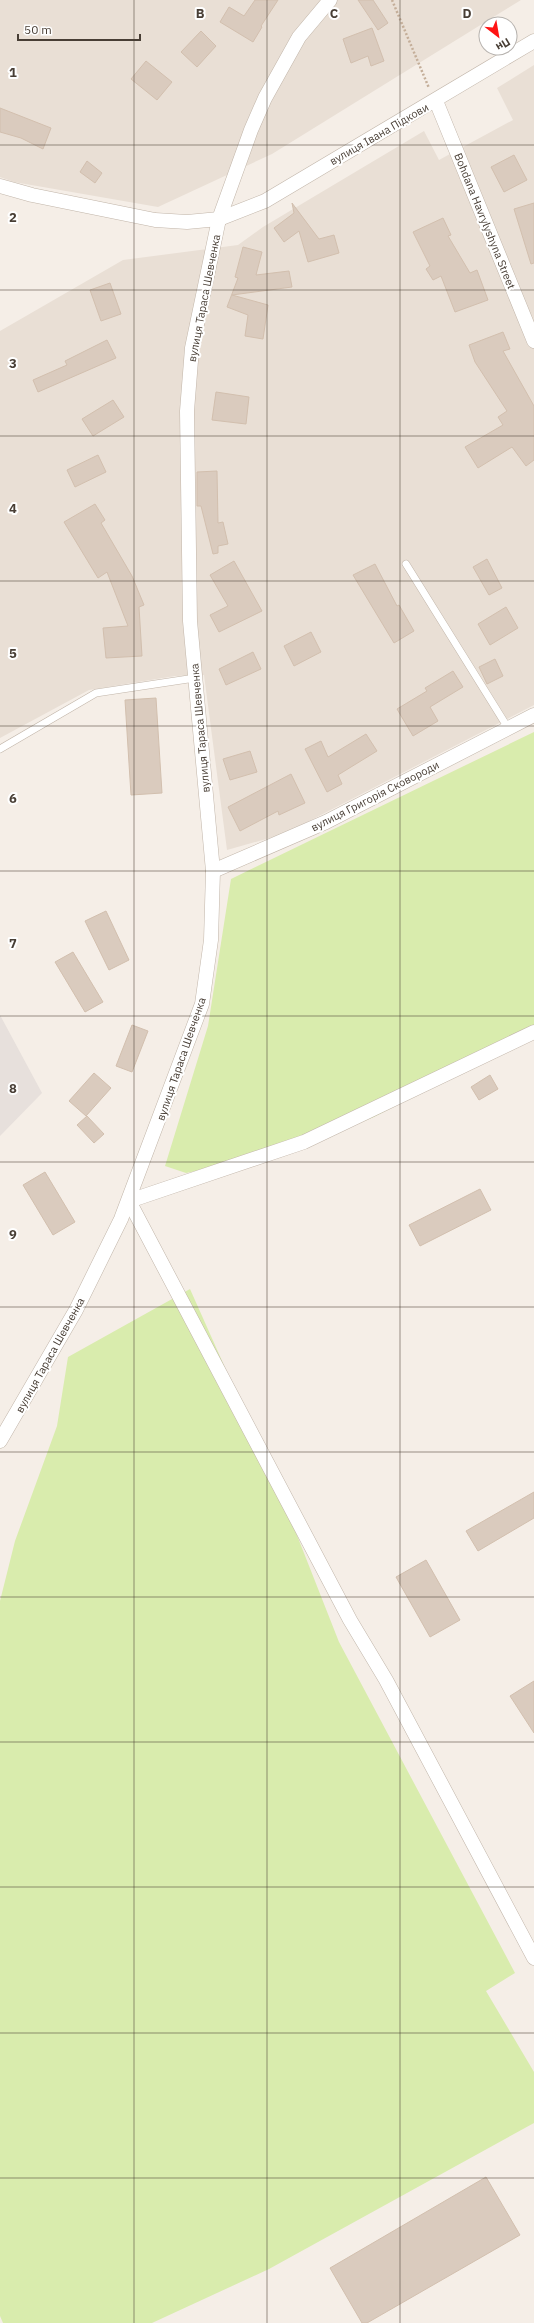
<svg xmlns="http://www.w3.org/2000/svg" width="534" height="2323" viewBox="0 0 534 2323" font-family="'IBM Plex Sans',sans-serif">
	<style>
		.residential { fill: #e9dfd5 }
		.industrial { fill: #e7e0dc }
		.green { fill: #d9ecad }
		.building { fill: #dacbbe; stroke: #d2bfae }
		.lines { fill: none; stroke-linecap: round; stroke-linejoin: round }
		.lane-casing { stroke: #c1b5a9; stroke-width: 8 }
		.street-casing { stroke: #c1b5a9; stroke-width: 15 }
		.path { stroke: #c4ae99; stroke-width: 2.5; stroke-dasharray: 2 2; stroke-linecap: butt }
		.lane { stroke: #fff; stroke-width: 7 }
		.street { stroke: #fff; stroke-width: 14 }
		.grid { fill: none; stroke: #483e35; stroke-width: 1; stroke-opacity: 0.55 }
		.labels { text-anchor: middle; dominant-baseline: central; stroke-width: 4; stroke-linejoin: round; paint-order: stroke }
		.street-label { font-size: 11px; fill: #483e35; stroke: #fff }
		.grid-label { font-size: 13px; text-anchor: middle; font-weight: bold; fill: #483e35; stroke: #fff; stroke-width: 4; stroke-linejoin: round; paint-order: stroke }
	</style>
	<rect width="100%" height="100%" fill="#f5eee7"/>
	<g class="residential">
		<polygon points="0,0 521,0 272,154 158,207 14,182 0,177"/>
		<polygon points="534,65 534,705 284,834 227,850 204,675 175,676 89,690 0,738 0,331 123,260 238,245 263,227 424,131 439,160 513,120 497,88"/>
	</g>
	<polygon class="industrial" points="0,1015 42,1093 0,1136"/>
	<g class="green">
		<polygon points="534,732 534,1039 463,1071 374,1117 278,1155 186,1173 165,1166 208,1026 231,879"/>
		<polygon points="190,1289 276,1482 339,1642 515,1973 486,1991 534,2072 534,2123 269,2269 152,2323 3,2323 0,2316 0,1601 15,1541 57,1426 68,1357"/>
	</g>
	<g class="building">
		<polygon points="255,0 278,0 261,26 262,27 253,42 220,22 229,7 244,16"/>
		<polygon points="358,0 373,0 388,23 378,30"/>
		<polygon points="372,28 384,61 371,66 368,56 351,63 343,39"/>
		<polygon points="201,31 216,46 197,67 181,52"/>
		<polygon points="146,61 172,82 157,100 131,79"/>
		<polygon points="0,108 51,128 43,149 21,138 0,132"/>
		<polygon points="514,155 527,180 504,192 491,167"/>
		<polygon points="87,161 102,173 95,183 80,172"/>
		<polygon points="292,203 319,239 334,235 339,253 308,262 299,231 284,242 274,228 294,213"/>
		<polygon points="534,203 534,263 531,264 514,209"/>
		<polygon points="443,218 451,235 448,236 470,273 477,270 488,300 455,312 441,276 433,280 426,269 430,266 413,232"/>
		<polygon points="243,247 262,252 256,275 289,271 292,287 232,295 268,305 263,339 245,336 248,315 227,307 238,278 235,277"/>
		<polygon points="110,283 121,314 101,321 90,290"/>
		<polygon points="503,332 510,349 503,351 534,406 534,460 526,466 512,447 478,468 465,447 503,425 498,417 507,411 475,362 469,345"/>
		<polygon points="107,340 116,358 38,392 33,380 67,365 65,361"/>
		<polygon points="216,392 249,397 246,424 212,420"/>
		<polygon points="113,400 124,417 93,436 82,419"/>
		<polygon points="98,455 106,472 75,487 67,470"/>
		<polygon points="217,471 218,523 223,522 228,544 218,546 218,553 213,554 201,506 197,506 197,472"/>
		<polygon points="95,504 105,520 101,523 132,576 144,605 139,607 142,656 106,658 103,628 128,626 107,572 98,578 64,522"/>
		<polygon points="487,559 502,588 489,595 473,567"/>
		<polygon points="234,561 262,611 219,632 210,615 228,606 210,575"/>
		<polygon points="375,564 397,606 399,605 414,631 394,643 353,575"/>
		<polygon points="506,607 518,628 490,645 478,624"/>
		<polygon points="311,632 321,652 294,666 284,646"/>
		<polygon points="253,652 261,669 226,685 219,669"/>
		<polygon points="495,659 503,676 487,684 479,667"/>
		<polygon points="453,671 463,687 430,707 438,721 413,736 397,709 427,691 425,688"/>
		<polygon points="156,698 162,793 131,795 125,700"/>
		<polygon points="366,734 377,751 338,775 342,784 327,792 305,749 321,741 328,757"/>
		<polygon points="250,751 257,772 230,780 223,759"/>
		<polygon points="291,774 305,803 279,815 278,811 240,831 228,807"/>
		<polygon points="106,911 129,960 109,970 85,921"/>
		<polygon points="73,952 103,1002 85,1012 55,962"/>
		<polygon points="132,1025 148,1031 132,1072 116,1066"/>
		<polygon points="94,1073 111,1088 86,1116 69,1101"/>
		<polygon points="490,1075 498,1089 479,1100 471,1087"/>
		<polygon points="87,1116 104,1134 94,1143 77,1125"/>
		<polygon points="45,1172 75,1222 53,1235 23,1185"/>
		<polygon points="480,1189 491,1210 420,1246 409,1225"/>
		<polygon points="534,1492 534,1518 478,1551 466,1531"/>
		<polygon points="426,1560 460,1620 430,1637 396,1577"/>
		<polygon points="534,1681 534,1733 510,1696"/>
		<polygon points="486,2177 520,2235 367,2323 362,2323 330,2268"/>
	</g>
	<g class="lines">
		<g class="lane-casing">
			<g id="lane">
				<polyline points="406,564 508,728"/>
				<polyline points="0,749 96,693 195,678"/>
			</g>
		</g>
		<g class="street-casing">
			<g id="street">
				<polyline points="436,101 534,341"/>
				<polyline points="0,186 32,195 155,220 187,222 219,219 265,201 534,41"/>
				<polyline points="213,871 326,822 534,715"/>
				<polyline points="534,1032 304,1142 129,1201 350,1620 386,1680 534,1958"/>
				<polyline points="0,1441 76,1310 121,1219 202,1004 211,940 213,871 190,621 187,411 192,348 219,219 251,130 265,98 299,37 330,0"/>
			</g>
		</g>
		<polyline class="path" points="392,0 429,88"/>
		<use href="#lane" class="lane"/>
		<use href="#street" class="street"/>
	</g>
	<path class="grid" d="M134,0V2323M267,0V2323M400,0V2323M0,145H534M0,290H534M0,436H534M0,581H534M0,726H534M0,871H534M0,1016H534M0,1162H534M0,1307H534M0,1452H534M0,1597H534M0,1742H534M0,1887H534M0,2033H534M0,2178H534"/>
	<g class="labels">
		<g class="street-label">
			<text transform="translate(379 134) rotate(-30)">вулиця Івана Підкови</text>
			<text transform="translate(485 221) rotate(68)">Bohdana Havrylyshyna Street</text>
			<text transform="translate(204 298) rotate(-79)">вулиця Тараса Шевченка</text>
			<text transform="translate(200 728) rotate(-95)">вулиця Тараса Шевченка</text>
			<text transform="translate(375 796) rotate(-27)">вулиця Григорія Сковороди</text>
			<text transform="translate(181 1059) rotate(-71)">вулиця Тараса Шевченка</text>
			<text transform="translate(50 1355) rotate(-61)">вулиця Тараса Шевченка</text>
		</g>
	</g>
	<g class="grid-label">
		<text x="200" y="18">B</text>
		<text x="334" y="18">C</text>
		<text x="467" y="18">D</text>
		<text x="13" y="77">1</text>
		<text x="13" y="222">2</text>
		<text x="13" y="368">3</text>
		<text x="13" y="513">4</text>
		<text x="13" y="658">5</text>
		<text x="13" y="803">6</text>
		<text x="13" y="948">7</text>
		<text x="13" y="1093">8</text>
		<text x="13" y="1239">9</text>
	</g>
	<g transform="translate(498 36) rotate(149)"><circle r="19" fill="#ffffff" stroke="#b6b2ae"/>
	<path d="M0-3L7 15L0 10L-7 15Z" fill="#ff1313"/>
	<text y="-6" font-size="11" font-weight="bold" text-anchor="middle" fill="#483e35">Пн</text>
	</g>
	<path d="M18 34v6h122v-6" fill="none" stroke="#483e35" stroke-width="2"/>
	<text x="24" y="34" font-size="12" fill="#483e35" stroke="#ffffff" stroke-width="3" paint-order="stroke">50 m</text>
</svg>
